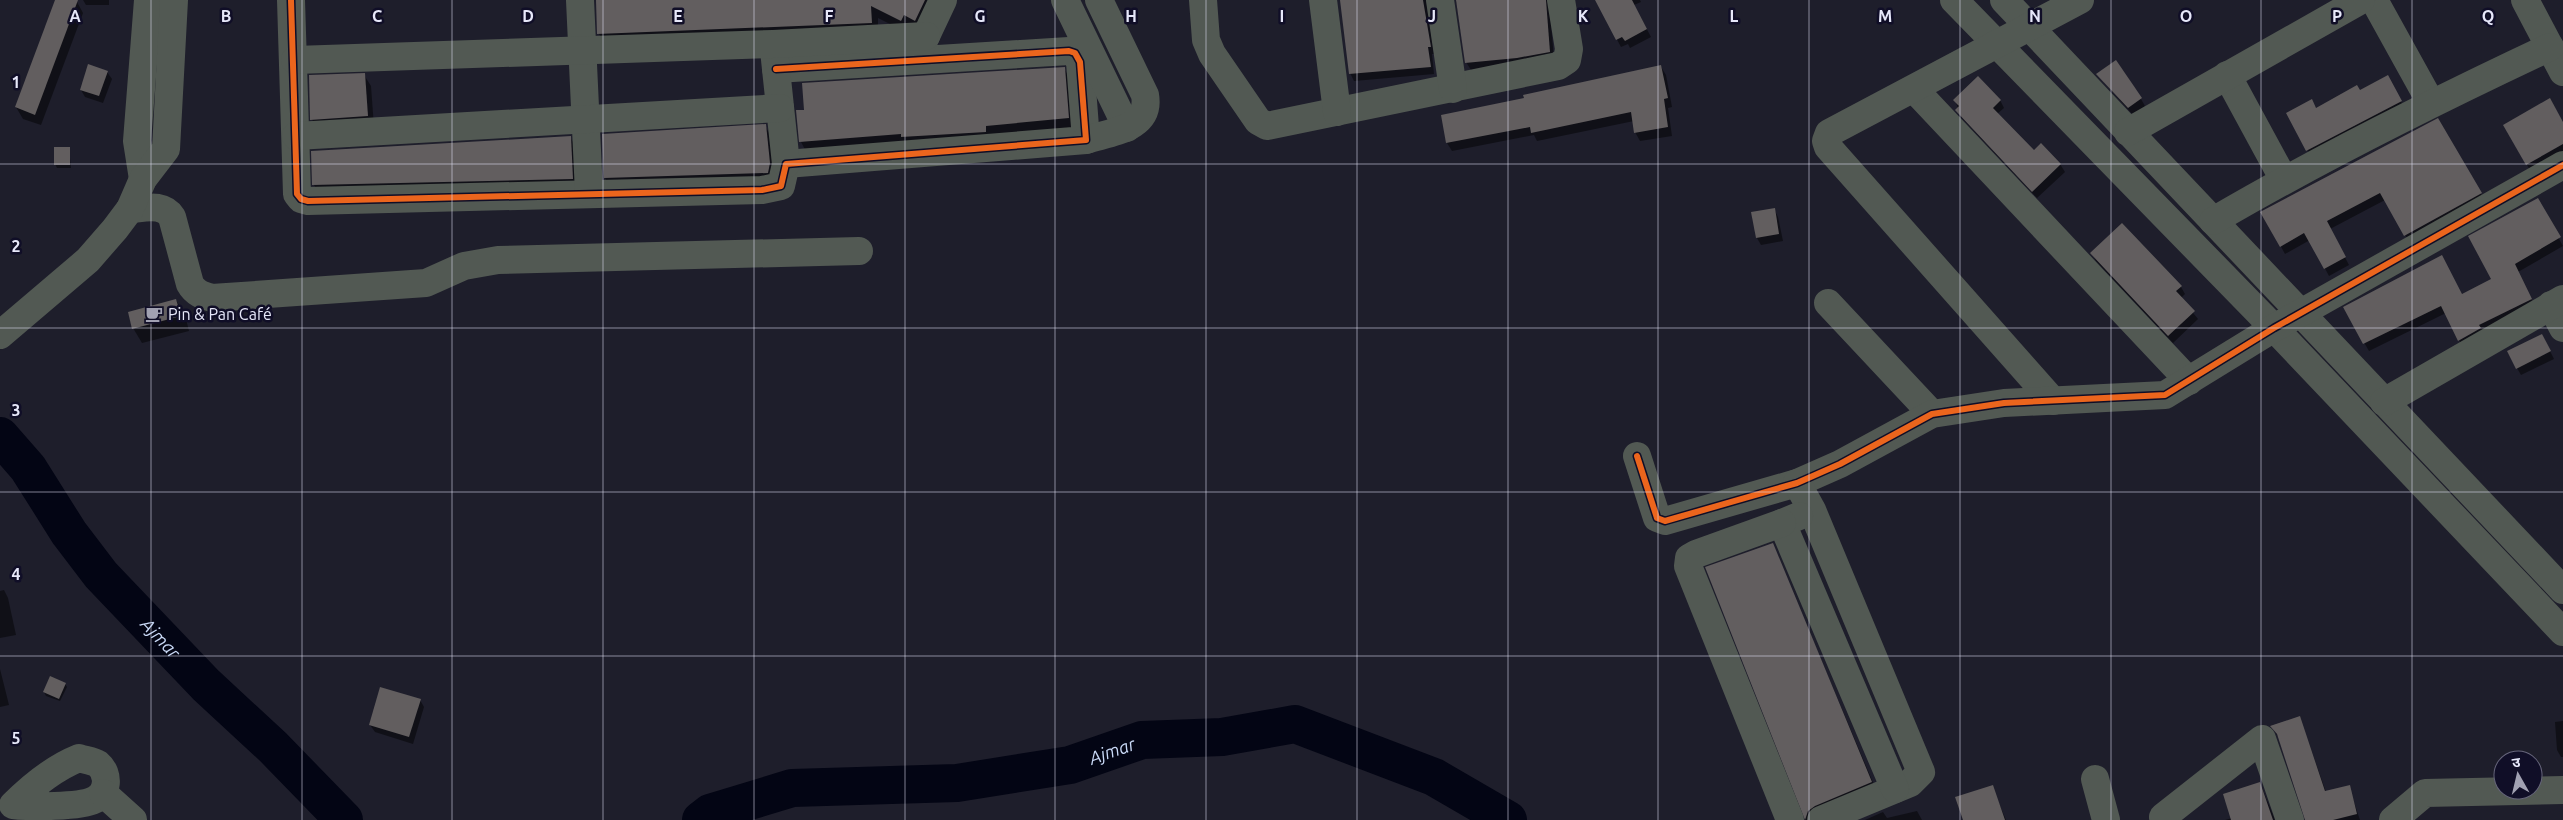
<svg xmlns="http://www.w3.org/2000/svg" width="2563" height="820" viewBox="0 0 2563 820" font-family="Ubuntu,'Noto Sans Devanagari',sans-serif">
	<style>
		.shadow { fill: #0007 }
		.lines { fill: none; stroke-linecap: round; stroke-linejoin: round }
		.river { stroke: #030514; stroke-width: 38 }
		.building { fill: #625e5f }
		.minor { stroke: #525953; stroke-width: 28 }
		.cycleway-casing { stroke: #100e27; stroke-width: 9 }
		.cycleway { stroke: #eb651d; stroke-width: 6 }
		.grid { fill: none; stroke: #e7e8fa; stroke-width: 1; stroke-opacity: 0.55 }
		.labels { text-anchor: middle; dominant-baseline: central; stroke-width: 5; stroke-linejoin: round; paint-order: stroke }
		.poi-label { font-size: 16px; fill: #e7e8fa; stroke: #100e27; text-anchor: start }
		.water-label { font-size: 18px; font-style: italic; fill: #c9d9f6; stroke: #100e27 }
		.grid-label { font-size: 16px; text-anchor: middle; font-weight: bold; fill: #e7e8fa; stroke: #100e27; stroke-width: 5; stroke-linejoin: round; paint-order: stroke }
	</style>
	<rect width="100%" height="100%" fill="#1e1e2b"/>
	<g class="shadow">
		<polygon points="56,0 77,2 83,13 41,125 23,119 16,107"/>
		<polygon points="83,0 109,0 109,5 86,5"/>
		<polygon points="597,0 938,0 908,33 878,18 878,35 606,46 599,34"/>
		<polygon points="1341,0 1426,0 1434,54 1432,54 1434,74 1354,81 1350,73"/>
		<polygon points="1456,0 1549,0 1554,59 1471,70 1466,62"/>
		<polygon points="1596,0 1640,0 1641,2 1634,5 1651,37 1630,48 1628,44 1621,47"/>
		<polygon points="1661,67 1666,75 1672,107 1668,108 1672,136 1640,141 1635,132 1634,121 1537,141 1534,135 1452,151 1447,143 1526,99"/>
		<polygon points="1064,68 1071,81 1075,131 808,155 801,142"/>
		<polygon points="107,72 112,79 103,103 85,97 81,90"/>
		<polygon points="2097,74 2141,99 2145,106 2133,115"/>
		<polygon points="364,75 371,86 374,127 318,131 312,119"/>
		<polygon points="2387,76 2405,109 2312,158 2288,113 2316,109 2359,91"/>
		<polygon points="1955,100 2000,100 2004,108 1997,114 2034,152 2060,164 2065,172 2037,198 1961,117"/>
		<polygon points="2438,120 2485,201 2410,243 2385,200 2330,229 2349,265 2329,276 2310,240 2285,254 2262,212"/>
		<polygon points="2505,125 2563,125 2563,154 2531,172"/>
		<polygon points="765,126 774,141 778,179 614,193 605,178"/>
		<polygon points="570,137 579,152 581,194 322,200 314,185"/>
		<polygon points="69,149 71,168 57,168 55,164"/>
		<polygon points="2537,200 2563,246 2518,272 2535,307 2463,348 2446,313 2369,351 2344,308 2462,295 2493,280"/>
		<polygon points="1774,209 1778,217 1783,241 1761,245 1757,238"/>
		<polygon points="2092,253 2181,287 2185,294 2181,298 2198,319 2173,343 2096,261"/>
		<polygon points="176,300 185,315 189,331 142,343 133,328"/>
		<polygon points="2546,343 2554,359 2521,375 2517,368"/>
		<polygon points="1772,544 1877,792 1816,820 1805,820"/>
		<polygon points="4,590 8,598 16,635 0,638 0,591"/>
		<polygon points="0,669 9,705 0,707"/>
		<polygon points="65,684 67,687 60,701 46,696 44,692"/>
		<polygon points="420,700 424,707 413,744 375,732 370,725"/>
		<polygon points="2300,718 2326,792 2349,787 2360,820 2306,820 2279,738 2272,727"/>
		<polygon points="2563,721 2563,757 2561,757 2557,750 2555,722"/>
		<polygon points="2260,783 2275,820 2225,820 2232,818"/>
		<polygon points="1992,787 2006,820 1964,820"/>
		<polygon points="1917,811 1922,820 1865,820 1883,812 1887,818"/>
	</g>
	<g class="lines">
		<g class="river">
			<path id="s1" d="M0,436L28,468L69,533L101,575L206,685L273,747L344,820"/>
			<path id="s2" d="M701,820L710,813L792,788L957,783L1070,765L1142,740L1222,737L1295,724L1434,777L1508,820"/>
		</g>
	</g>
	<g class="building">
		<polygon points="55,0 78,0 35,115 15,107"/>
		<polygon points="596,0 925,0 915,21 904,15 901,21 871,6 872,23 597,34"/>
		<polygon points="1340,0 1423,0 1431,47 1428,47 1431,67 1349,74"/>
		<polygon points="1456,0 1546,0 1550,52 1517,58 1465,63"/>
		<polygon points="1595,0 1632,0 1647,29 1625,41 1622,37 1616,40"/>
		<polygon points="2116,60 2142,98 2128,108 2096,74"/>
		<polygon points="88,64 108,71 99,96 80,90"/>
		<polygon points="1661,65 1668,98 1664,99 1668,127 1634,133 1631,112 1531,133 1530,127 1446,143 1441,115 1524,98 1523,95"/>
		<polygon points="1065,67 1069,118 986,126 986,132 901,137 901,134 799,142 796,110 804,110 802,83"/>
		<polygon points="365,73 368,116 310,120 309,75"/>
		<polygon points="2388,75 2402,101 2306,151 2286,113 2312,99 2316,108 2357,85 2360,90"/>
		<polygon points="1978,76 2001,100 1993,108 2034,150 2041,143 2061,164 2032,192 1955,110 1959,106 1953,100"/>
		<polygon points="2550,98 2563,122 2563,144 2526,165 2503,125"/>
		<polygon points="2438,118 2482,193 2404,236 2380,193 2327,221 2346,257 2324,269 2304,233 2280,247 2260,212"/>
		<polygon points="766,124 770,163 768,173 604,178 602,134"/>
		<polygon points="571,136 573,179 312,185 311,151"/>
		<rect x="54" y="147" width="16" height="18"/>
		<polygon points="2538,198 2561,237 2515,264 2532,299 2479,325 2481,328 2458,341 2441,306 2363,344 2343,307 2442,255 2462,294 2491,279 2468,236"/>
		<polygon points="1775,208 1779,234 1756,238 1751,212"/>
		<polygon points="2122,223 2182,286 2176,291 2195,311 2168,336 2090,253"/>
		<polygon points="176,299 181,316 132,329 128,312"/>
		<polygon points="2542,334 2551,351 2516,369 2507,351"/>
		<polygon points="1773,543 1872,782 1815,806 1808,811 1805,820 1705,567"/>
		<polygon points="50,676 66,683 59,699 43,692"/>
		<polygon points="380,687 421,699 409,737 369,725"/>
		<polygon points="2300,716 2325,791 2350,785 2357,814 2333,820 2305,820 2277,734 2270,726"/>
		<polygon points="2260,782 2273,820 2231,820 2223,794"/>
		<polygon points="1993,785 2005,820 1963,820 1955,797"/>
	</g>
	<g class="lines">
		<g class="minor">
			<polyline points="291,0 297,194 301,199 308,201 762,190 781,186 786,164 1086,140 1080,62 1075,53 1069,51 776,69"/>
			<polyline points="580,0 589,193"/>
			<polyline points="1065,0 1127,128"/>
			<polyline points="1203,0 1206,40 1212,54 1258,121 1267,126 1558,66 1567,60 1569,49 1561,0"/>
			<polyline points="1323,0 1337,112"/>
			<polyline points="1440,0 1453,89"/>
			<polyline points="1954,0 2274,328 2563,632"/>
			<polyline points="2004,0 2563,590"/>
			<polyline points="2374,0 2431,103"/>
			<polyline points="2525,0 2563,72"/>
			<polyline points="774,50 786,164"/>
			<polyline points="918,53 943,0"/>
			<polyline points="295,60 773,44 926,36"/>
			<polyline points="2227,75 2284,180"/>
			<polyline points="1914,89 2189,381"/>
			<polyline points="2128,132 2361,0"/>
			<polyline points="296,136 780,108"/>
			<path d="M1086,140C1111,132 1151,129 1145,95L1099,0"/>
			<polyline points="143,179 137,141 148,0"/>
			<path d="M130,209C146,208 163,203 172,217L190,284C195,293 202,295 212,298L426,283L464,266L498,260L859,251"/>
			<path d="M2213,221C2322,157 2435,101 2550,47"/>
			<polyline points="1828,303 1932,414"/>
			<polyline points="2551,305 2563,328"/>
			<polyline points="0,335 88,260 115,229 130,209 143,179 166,149 174,0"/>
			<polyline points="2053,401 1828,147 1826,141 1829,133 2080,0"/>
			<polyline points="2384,402 2563,299"/>
			<polyline points="1637,456 1657,518 1665,521 1797,483 1840,464 1932,414 2004,403 2165,395 2274,328 2563,165"/>
			<polyline points="1797,483 1812,510 1921,772 1910,783 1821,820"/>
			<polyline points="1799,516 1782,523 1895,789"/>
			<polyline points="1782,523 1696,554 1689,558 1688,566 1790,820"/>
			<path d="M79,758C85,760 93,761 98,764C110,774 108,794 94,800C81,807 29,807 13,805C32,786 54,768 79,758Z"/>
			<polyline points="2095,779 2106,820"/>
			<polyline points="103,793 133,820"/>
			<polyline points="2164,820 2163,817 2262,739 2290,820"/>
			<polyline points="2393,820 2425,793 2563,790"/>
		</g>
		<g class="cycleway-casing">
			<g id="cycleway">
				<polyline points="291,0 297,194 301,199 308,201 762,190 781,186 786,164 1086,140 1080,62 1075,53 1069,51 776,69"/>
				<polyline points="1637,456 1657,518 1665,521 1797,483 1840,464 1932,414 2004,403 2165,395 2274,328 2563,165"/>
			</g>
		</g>
		<use href="#cycleway" class="cycleway"/>
	</g>
	<path class="grid" d="M151,0V820M302,0V820M452,0V820M603,0V820M754,0V820M905,0V820M1055,0V820M1206,0V820M1357,0V820M1508,0V820M1658,0V820M1809,0V820M1960,0V820M2111,0V820M2261,0V820M2412,0V820M0,164H2563M0,328H2563M0,492H2563M0,656H2563"/>
	<defs>
		<g id="cafe-bare" transform="scale(1.35)"><path d="M-5.5-4.5H6V0H3Q3 3.5 0 3.5H-2.5Q-5.5 3.5-5.5 0ZM3-3.2v2h1.7v-2ZM-6 4.5H4V6H-6Z" fill="#a1a1b2" stroke="#100e27" stroke-width="2.5" paint-order="stroke"/></g>
	</defs>
	<g fill-rule="evenodd">
		<use href="#cafe-bare" x="154" y="314"/>
	</g>
	<g class="labels">
		<g class="poi-label">
			<text x="168" y="314">Pin &amp; Pan Café</text>
		</g>
		<g class="water-label">
			<text stroke="none"><textPath href="#s1" startOffset="259">Ajmar</textPath></text>
			<text stroke="none"><textPath href="#s2" startOffset="421">Ajmar</textPath></text>
		</g>
	</g>
	<g class="grid-label">
		<text x="75" y="22">A</text>
		<text x="226" y="22">B</text>
		<text x="377" y="22">C</text>
		<text x="528" y="22">D</text>
		<text x="678" y="22">E</text>
		<text x="829" y="22">F</text>
		<text x="980" y="22">G</text>
		<text x="1131" y="22">H</text>
		<text x="1282" y="22">I</text>
		<text x="1432" y="22">J</text>
		<text x="1583" y="22">K</text>
		<text x="1734" y="22">L</text>
		<text x="1885" y="22">M</text>
		<text x="2035" y="22">N</text>
		<text x="2186" y="22">O</text>
		<text x="2337" y="22">P</text>
		<text x="2488" y="22">Q</text>
		<text x="16" y="88">1</text>
		<text x="16" y="252">2</text>
		<text x="16" y="416">3</text>
		<text x="16" y="580">4</text>
		<text x="16" y="744">5</text>
	</g>
	<g transform="translate(2518 775) rotate(352)"><circle r="24" fill="#100e27" stroke="#66657b"/>
	<path d="M0-4L9 19L0 12L-9 19Z" fill="#a1a1b2"/>
	<text y="-8" font-size="14" font-weight="bold" text-anchor="middle" fill="#e7e8fa">उ</text>
	</g>
</svg>
